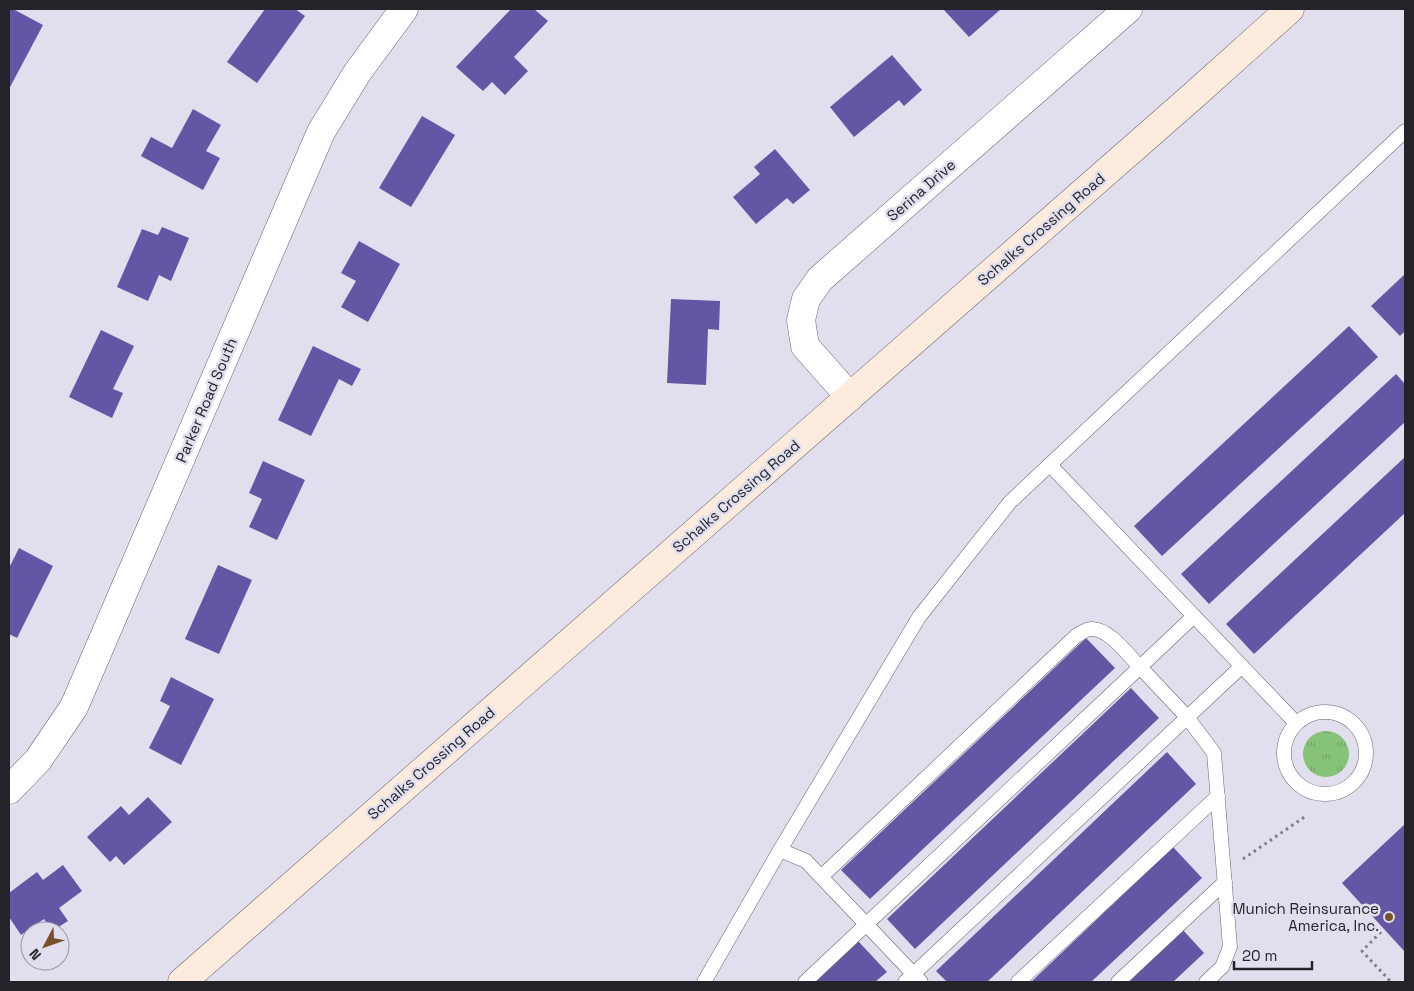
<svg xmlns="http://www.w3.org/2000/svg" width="1414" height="991" viewBox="0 0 1414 991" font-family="'Space Grotesk',sans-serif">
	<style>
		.grass { fill: url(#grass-tufts) }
		.building { fill: #6456a4 }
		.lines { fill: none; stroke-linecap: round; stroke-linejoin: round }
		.lane-casing { stroke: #666571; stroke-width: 15 }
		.street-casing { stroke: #666571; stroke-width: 29 }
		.secondary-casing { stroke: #666571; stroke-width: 29 }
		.path { stroke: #7d7b85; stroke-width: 3; stroke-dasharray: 2.5 4; stroke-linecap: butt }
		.lane { stroke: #fff; stroke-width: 14 }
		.street { stroke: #fff; stroke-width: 28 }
		.secondary { stroke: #fdecdd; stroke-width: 28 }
		.poi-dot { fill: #76512c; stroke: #e1dfed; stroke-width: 2 }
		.labels { text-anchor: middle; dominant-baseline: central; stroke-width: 5; stroke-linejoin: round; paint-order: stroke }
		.street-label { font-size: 15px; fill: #242329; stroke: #e1dfed }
		.poi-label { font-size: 15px; fill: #242329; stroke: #e1dfed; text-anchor: end }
	</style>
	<defs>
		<pattern id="grass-tufts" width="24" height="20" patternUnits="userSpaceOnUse" patternTransform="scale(1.25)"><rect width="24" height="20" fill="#86c277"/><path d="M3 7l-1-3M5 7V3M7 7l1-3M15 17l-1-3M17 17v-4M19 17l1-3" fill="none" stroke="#74a667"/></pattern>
	</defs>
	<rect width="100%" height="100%" fill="#e1dfed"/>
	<circle class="grass" cx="1326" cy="754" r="23"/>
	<g class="building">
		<polygon points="10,9 13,9 43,25 9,89 9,12"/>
		<polygon points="265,9 295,9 305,16 257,83 227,62"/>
		<polygon points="511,9 534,9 548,21 514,57 528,71 505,95 492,82 483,91 456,67"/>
		<polygon points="945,9 1001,9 969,37 944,10"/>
		<polygon points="892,55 922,90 904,106 899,100 854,137 830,107"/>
		<polygon points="193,109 221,125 206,151 220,158 203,190 141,156 151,137 172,148"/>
		<polygon points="422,116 455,135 411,207 379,188"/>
		<polygon points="775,149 810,190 793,204 787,198 756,224 733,197 760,174 754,167"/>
		<polygon points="162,227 189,238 171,281 159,275 148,301 117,287 142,229 158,235"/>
		<polygon points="359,241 400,264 368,322 341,307 356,281 341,273"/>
		<polygon points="1405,274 1405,331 1400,336 1371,306"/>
		<polygon points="671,299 720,301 719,330 708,329 706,385 667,383"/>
		<polygon points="1349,326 1378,357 1162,556 1134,526"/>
		<polygon points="101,330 134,346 113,389 123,393 112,418 69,397"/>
		<polygon points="313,346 361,369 352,386 339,379 311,436 278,420"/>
		<polygon points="1396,374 1405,384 1405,422 1209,604 1181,574"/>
		<polygon points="1405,457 1405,513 1254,654 1226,624"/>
		<polygon points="263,461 305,480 277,540 249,527 262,499 249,493"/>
		<polygon points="19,548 53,566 17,638 9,634 9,568"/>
		<polygon points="218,565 252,580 219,654 185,639"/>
		<polygon points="1086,638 1115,668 870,899 841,870"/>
		<polygon points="171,677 214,699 181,765 149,748 170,706 160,701"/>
		<polygon points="1131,688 1159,718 915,949 887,919"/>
		<polygon points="1167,752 1196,784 987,982 947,982 936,971"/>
		<polygon points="148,797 172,822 124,865 116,856 110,862 87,837 121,806 129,815"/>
		<polygon points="1405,824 1405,952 1342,883"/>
		<polygon points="1173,847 1202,878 1091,982 1031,982"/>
		<polygon points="63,865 82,891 59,908 68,921 52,931 44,919 21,935 9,917 9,893 37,872 43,880"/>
		<polygon points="1183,930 1204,953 1173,982 1129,982"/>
		<polygon points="858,941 887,972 875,982 814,982"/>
	</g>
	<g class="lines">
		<g class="lane-casing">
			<g id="lane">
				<polyline points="1050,465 1296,723"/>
				<polyline points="1194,616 1140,667 1187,717 1214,753 1230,947 1222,967 1206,982"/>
				<circle cx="1325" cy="753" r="41"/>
				<polyline points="780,850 806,861 921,982"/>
				<polyline points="704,982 780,850 919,617 1010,502 1405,131"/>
				<path d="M805,982L1140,667C1128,655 1109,628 1091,629C1086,629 1082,633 1077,635L821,877"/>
				<polyline points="905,982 1242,666"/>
				<polyline points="1018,982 1218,796"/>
				<polyline points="1118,982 1225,882"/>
			</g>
		</g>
		<g class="street-casing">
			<g id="street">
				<polyline points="850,397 805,346 801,320 806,299 820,279 1128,9"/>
				<polyline points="9,790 38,760 74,707 321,132 357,73 404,9"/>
			</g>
		</g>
		<g class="secondary-casing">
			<polyline id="secondary" points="182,982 1193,96 1290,9"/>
		</g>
		<g class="path">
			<polyline points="1243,859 1306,816"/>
			<polyline points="1381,932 1362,951 1391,982"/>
		</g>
		<use href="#lane" class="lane"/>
		<use href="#street" class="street"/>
		<use href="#secondary" class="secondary"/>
	</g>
	<circle class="poi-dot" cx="1389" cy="917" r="5"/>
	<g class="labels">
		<g class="street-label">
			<text transform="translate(921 190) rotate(-41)">Serina Drive</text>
			<text transform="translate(1041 229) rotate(-41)">Schalks Crossing Road</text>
			<text transform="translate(206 400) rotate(-67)">Parker Road South</text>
			<text transform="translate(736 496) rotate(-41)">Schalks Crossing Road</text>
			<text transform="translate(431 763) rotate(-41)">Schalks Crossing Road</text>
		</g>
		<g class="poi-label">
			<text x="1379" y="908">Munich Reinsurance<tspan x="1379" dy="17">America, Inc.</tspan></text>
		</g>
	</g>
	<rect width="1414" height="991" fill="none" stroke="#242329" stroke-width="20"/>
	<g transform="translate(45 946) rotate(229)"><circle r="24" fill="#e1dfed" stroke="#95949f"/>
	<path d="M0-4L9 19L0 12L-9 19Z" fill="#76512c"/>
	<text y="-8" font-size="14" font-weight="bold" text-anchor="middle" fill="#242329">N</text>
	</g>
	<path d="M1234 961v8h78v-8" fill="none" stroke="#242329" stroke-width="2.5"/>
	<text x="1242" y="961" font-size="15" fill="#242329" stroke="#e1dfed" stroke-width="4" paint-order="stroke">20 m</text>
</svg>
